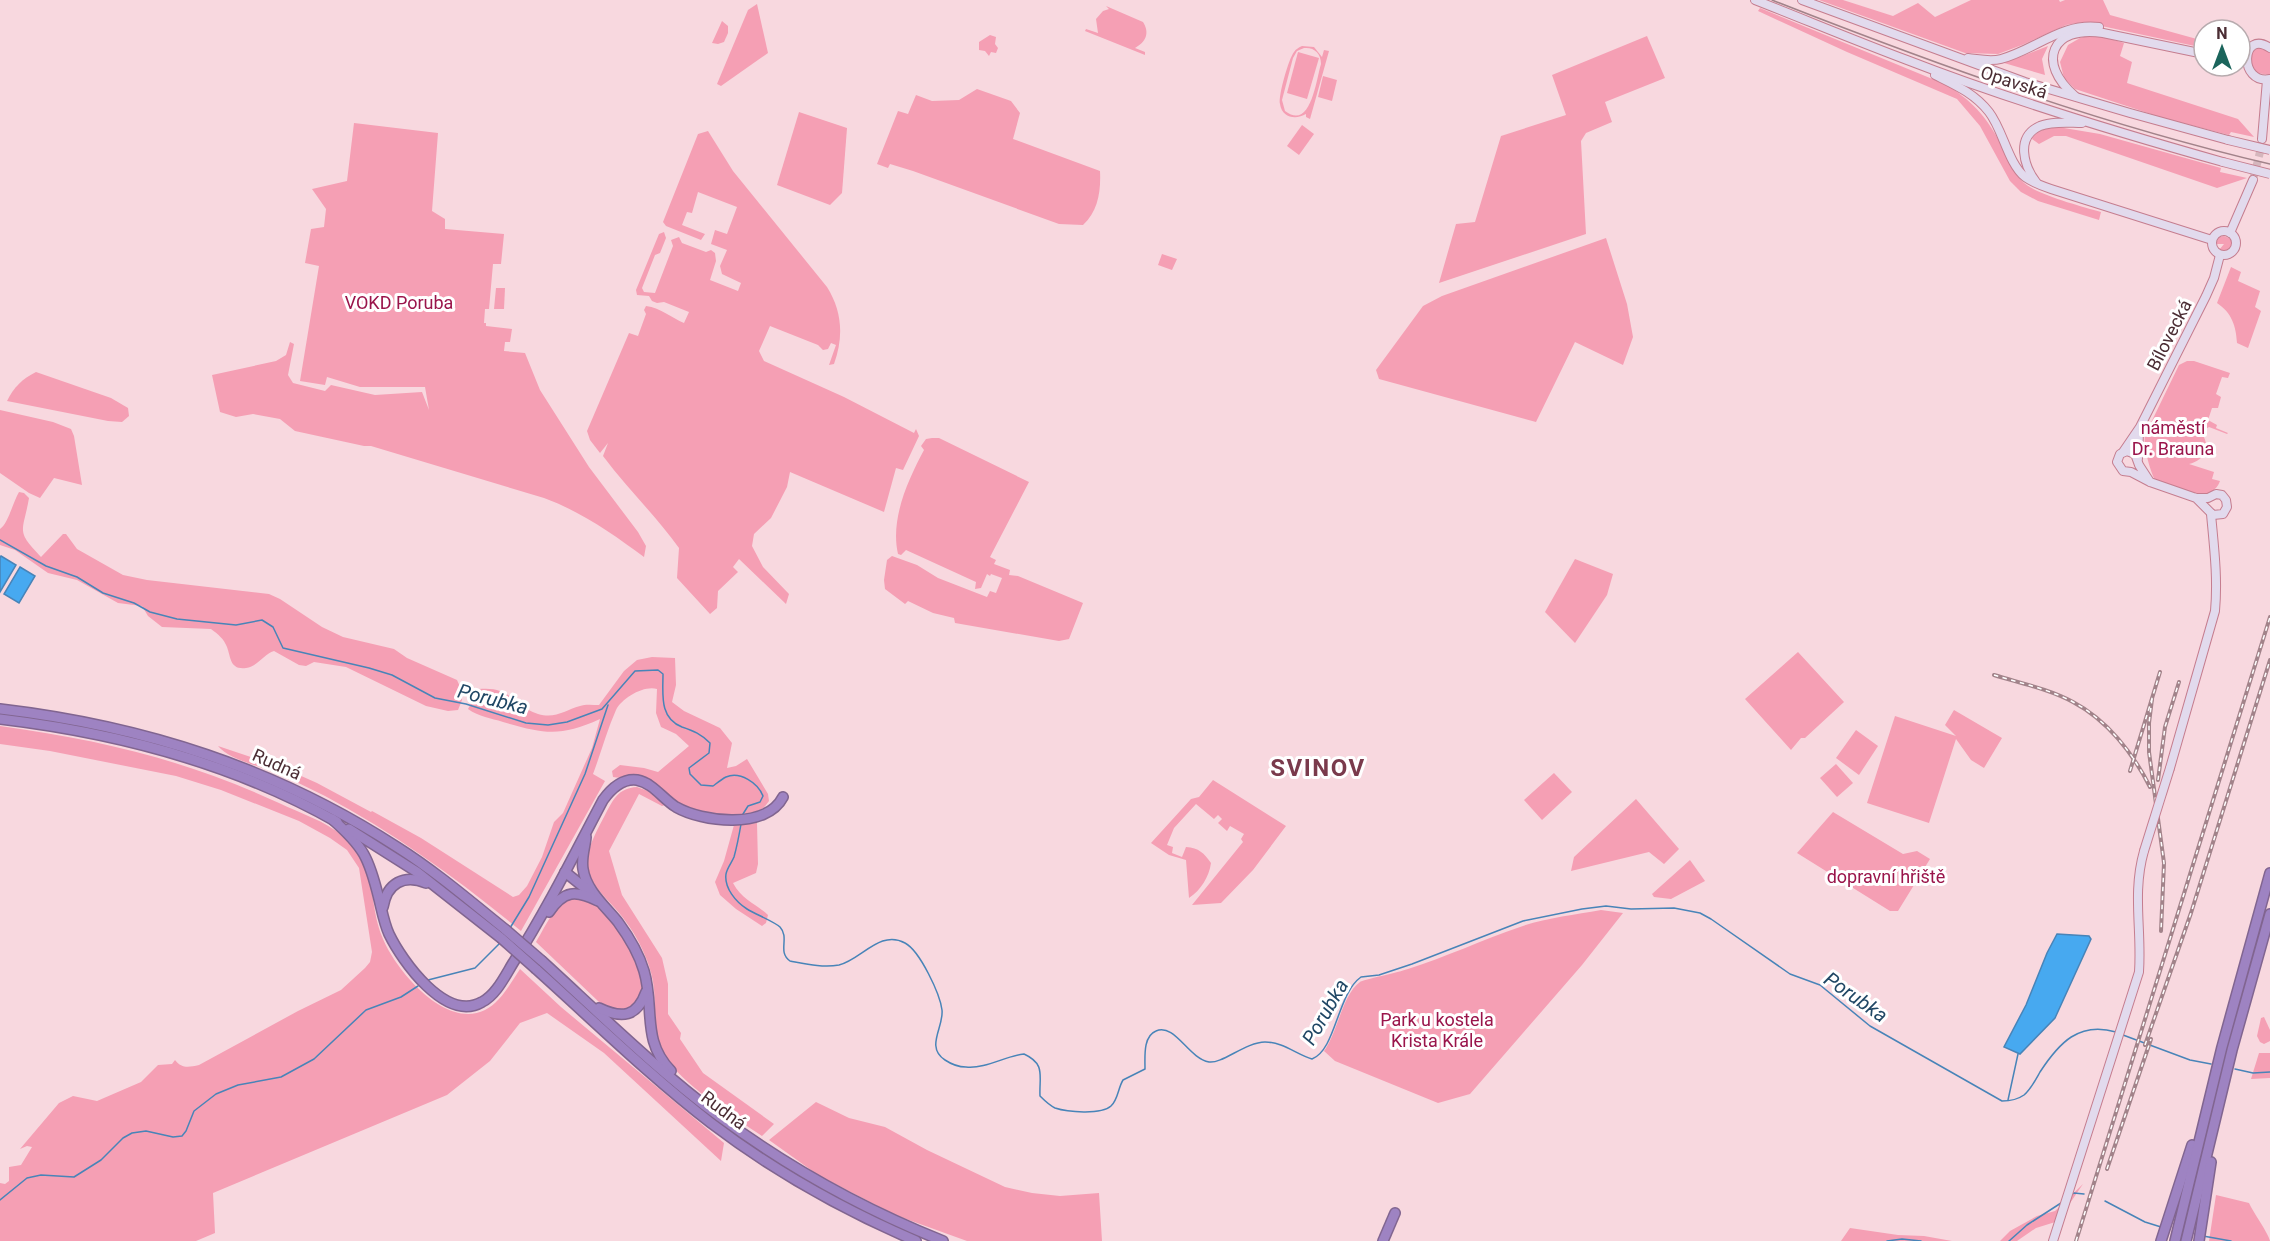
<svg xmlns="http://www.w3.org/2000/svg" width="2270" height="1241" viewBox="0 0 2270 1241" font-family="Roboto,sans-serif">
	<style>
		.green { fill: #f59fb4; fill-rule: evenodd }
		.water { fill: #47a9f0; stroke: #4884b8; stroke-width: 1.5 }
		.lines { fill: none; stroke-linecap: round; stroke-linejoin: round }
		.stream { stroke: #4884b8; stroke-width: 1.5 }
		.secondary-tunnel { stroke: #d5b6bd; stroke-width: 8; stroke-dasharray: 8 4; stroke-linecap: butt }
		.secondary-casing { stroke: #c57d8f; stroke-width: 10 }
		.highway-casing { stroke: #816590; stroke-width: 12 }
		.secondary { stroke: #e2daed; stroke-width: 8 }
		.highway { stroke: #9e83c2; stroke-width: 9 }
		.tram { stroke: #a2838a; stroke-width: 1.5 }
		.rail-casing { stroke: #a2838a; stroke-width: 4 }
		.rail { stroke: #fff; stroke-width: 1.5; stroke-dasharray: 4.5; stroke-linecap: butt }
		.secondary-bridge-casing { stroke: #c57d8f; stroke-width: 10; stroke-linecap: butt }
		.highway-bridge-casing { stroke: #816590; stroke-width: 12; stroke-linecap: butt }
		.secondary-bridge { stroke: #e2daed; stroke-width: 8 }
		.highway-bridge { stroke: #9e83c2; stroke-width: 9 }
		.labels { text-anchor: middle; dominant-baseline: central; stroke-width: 6; stroke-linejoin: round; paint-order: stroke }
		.street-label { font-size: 18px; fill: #4b2d34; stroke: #fff }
		.park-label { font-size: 18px; fill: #9a154b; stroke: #fff }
		.water-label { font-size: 20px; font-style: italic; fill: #204765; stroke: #fff }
		.district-label { font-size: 24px; font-weight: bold; letter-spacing: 1.5px; fill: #7a3a4c; stroke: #fff }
	</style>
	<rect width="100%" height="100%" fill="#f8d8df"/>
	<g class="green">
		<polygon points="1819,0 1843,0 1893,16 1918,3 1935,17 1971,0 2059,0 2060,2 2065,0 2103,0 2110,15 2204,41 2204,48 2083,22 2066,25 2022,45 1998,54 1965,53"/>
		<polygon points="757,4 768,53 721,86 717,84 748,10"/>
		<path d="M1106,6L1143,22C1150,33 1146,42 1135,48L1145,52V55L1085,31L1086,29L1098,33L1096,19L1103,11L1109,9Z"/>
		<path d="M1760,8L1947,85C1976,104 1988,119 2004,150C2010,161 2014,174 2023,182C2037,195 2081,206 2101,212L2099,220L2038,201L2021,192L2010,181L1980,126L1957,99L1847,52L1758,11Z"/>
		<polygon points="722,21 728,26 728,33 724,42 718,44 712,43"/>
		<polygon points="2094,34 2124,43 2120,56 2132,62 2127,83 2238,119 2254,137 2231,132 2229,135 2160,117 2075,89 2064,78 2060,62 2068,45 2080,38"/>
		<polygon points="990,35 996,37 995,44 998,48 996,53 991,52 989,56 985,51 979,50 979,42"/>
		<polygon points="1647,36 1665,78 1605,102 1612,122 1586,133 1581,141 1586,234 1439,283 1456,224 1475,222 1501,136 1566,115 1552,75"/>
		<path d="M1302,46L1314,47L1322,57L1324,50L1329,51L1310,119L1306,117V114C1296,120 1282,118 1280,104C1278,96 1289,58 1294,52C1296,49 1298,48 1302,46ZM1304,48C1314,47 1321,53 1321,64C1316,80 1311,131 1285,111L1282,100L1293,58L1297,51Z"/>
		<polygon points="2048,46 2042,59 2045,75 2004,63"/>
		<polygon points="2258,48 2262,48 2270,53 2270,75 2257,73 2250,61 2251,53"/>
		<polygon points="1298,52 1319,58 1307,99 1287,93"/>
		<polygon points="1323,76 1337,80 1332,101 1318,97"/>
		<path d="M977,89L1011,101L1020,113L1013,139L1100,171C1101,192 1098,211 1083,225L1059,224L913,171L890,164L888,168L877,164L898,111L908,114L916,95L932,101L959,100Z"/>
		<polygon points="799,112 847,128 842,193 830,205 777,185"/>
		<path d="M354,123L438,133L432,211L445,219V229L504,234L501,264H493L489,309H485L484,323H486V326L512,329L510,342H505L504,351L525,353L540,390L589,467L638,532L646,546L644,557C613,534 580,511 544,498L371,446H364L295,431L280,419L253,414L236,417L220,412L212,375L276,361L286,355L290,342L294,344L288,375L293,383L325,391L331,385L375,395L422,392L429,410L425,387H360L327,377L325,385L300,381L319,266L305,263L311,229L324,227L326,209L312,189L347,181Z"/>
		<polygon points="1302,125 1314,134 1299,155 1287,146"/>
		<path d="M2058,127L2100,134L2221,168L2220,172L2247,178L2217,188L2066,136H2054L2039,144L2032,139C2037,129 2048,129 2058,127Z"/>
		<path d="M708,131L733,171L827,287C842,311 844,336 834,364L829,365L836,345L831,343L828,349L823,350L818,345L770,326L759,351L764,361L844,397L914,433L916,429L919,436L903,470L896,468L884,512L790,472L787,487L771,518L754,534L752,546L763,567L789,594L786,604L739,559L733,567L738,572L718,591L717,608L710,614L677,578L679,548C656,516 627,488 603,456L608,443L600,453L590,440L587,431L629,333L638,336L646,314L644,310L646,306C661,308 672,318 684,323L689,312L664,302L657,303L652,301L649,296L637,295L636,290L659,234L664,232L666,238L660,253L655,255L642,288L644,292L655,293L673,246L671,240L679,237L682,243L706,252L711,250L715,253L716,261L710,280L738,291L741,283L722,274L720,266L727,250L711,244L715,230L727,234L737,207L698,192L692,213L687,212L682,225L705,234L701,240L666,226L663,222L698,134Z"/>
		<polygon points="2224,236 2231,239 2232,244 2229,250 2219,250 2224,244 2216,244 2219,237"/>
		<polygon points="1606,238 1627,304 1633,337 1623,365 1575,342 1536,422 1379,379 1376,370 1423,306 1442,296"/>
		<polygon points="1162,254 1177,259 1172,270 1158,265"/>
		<path d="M2231,267L2241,272L2238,281L2260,291L2255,307L2261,311L2248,348L2237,343C2236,326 2232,313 2217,303Z"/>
		<polygon points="496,288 505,288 504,309 494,309"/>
		<path d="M2187,361H2194L2230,373L2228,378L2222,377L2216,394L2221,397L2218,408H2212L2208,420L2217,425L2216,428L2228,433L2227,434L2209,427L2201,432C2211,446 2206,460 2189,464L2214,472L2212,479L2220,481C2210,508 2173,487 2155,480C2150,471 2143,445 2145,435L2179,365Z"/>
		<path d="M36,372L111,398L128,408L129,416L122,422L108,421L7,401C14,387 22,379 36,372Z"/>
		<polygon points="0,410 53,422 71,429 74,436 82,485 54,478 40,498 29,493 0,473"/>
		<path d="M932,438H939L1029,482L990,557L996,560L994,564L1010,570L1009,575L1018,576L1083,603L1069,639L1059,641L955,623L954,618L933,613L908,601L905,604L885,589L884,580L887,560L892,556L917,565L938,578L987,597L990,591L996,593L1002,578L991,574L990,576L987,574L981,588L975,589L976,582L906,550L901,555L898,554C890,519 908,480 924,450L921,446L926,439Z"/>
		<path d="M19,492L24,493L29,498C23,533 15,530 41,557L63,534H66L77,549L123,575L147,580L269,594L280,599L322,627L343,637L394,649L407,658L457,680L462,691V700L458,710L448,711L426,706L346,667L314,662L306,666L299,665L274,651C264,654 258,666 246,668C230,670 231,658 227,647C224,639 218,634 211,629L162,627L148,616L142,606L118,603L77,580L48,573L15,550L0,545V529C8,524 13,502 19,492Z"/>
		<polygon points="1575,559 1613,574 1607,595 1575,643 1545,612"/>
		<polygon points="1798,652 1844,702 1805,738 1801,738 1791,750 1745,699"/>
		<path d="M652,657L675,658L676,685L672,702L684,711L720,728L732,743L727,768L736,766L747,759L768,794L769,801C767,803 766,806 763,808C748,820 698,813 682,805C669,799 661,785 649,780C631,773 626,780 613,777L612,771L620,765L644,768L658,772L689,746L676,734L661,727L656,713L657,689C644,685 622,698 616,710C607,730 601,753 593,774L605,781L521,931C459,880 396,834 325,796C310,789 295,781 280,774C261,766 231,761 218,746L281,767L317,783L371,812L372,811L421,838L513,897L519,895L527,886L542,857L554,822L563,813L592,748L600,719C560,737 545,734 503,722C491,718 479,717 468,709L479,689C513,686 512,706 538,714C556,719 565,710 580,706C585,704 593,705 599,705L624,671L637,660Z"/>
		<polygon points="1954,710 2002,738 1984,768 1971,760 1956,739 1929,823 1867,803 1895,716 1956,736 1945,725"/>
		<path d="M0,726C101,740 186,760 279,803C300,813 325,821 343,836C379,864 367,902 383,939C396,970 445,1030 485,1010C501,1002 510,984 520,969L561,1007L724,1143L721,1161L604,1053L547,1013L520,1023L490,1061L447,1095L213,1193L215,1233L196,1241H0V1183L5,1184L9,1181V1167L21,1165L32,1147L27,1146L20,1149L59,1103L73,1096L97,1101L141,1082L158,1065L172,1064L175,1060C182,1069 189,1067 199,1065L298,1011L341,990L365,968L370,962L372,952L359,868L347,850L330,838L299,821L221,790L176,776L50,751L0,744Z"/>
		<polygon points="1856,730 1878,746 1859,775 1836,758"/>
		<polygon points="1836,764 1853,783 1837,797 1820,778"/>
		<polygon points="1554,773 1572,792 1542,820 1524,800"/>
		<path d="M1213,780L1286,826L1253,870L1221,903L1192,905L1243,842L1241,839L1244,834L1230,826L1227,831L1218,823L1222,819L1218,815L1214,819L1196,804L1174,828L1167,845L1173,847L1172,853L1182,857L1186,847C1199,848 1204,853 1211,863C1209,877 1201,890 1189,898L1186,860L1169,855L1151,843L1191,799L1199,797Z"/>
		<path d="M637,787L648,791L665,805L662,806L639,794L609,851L622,895L662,958L668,984V1014L681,1033L680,1039L703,1073L774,1124L762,1136C734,1117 688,1088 669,1062C645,1029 662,1003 649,966C644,951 636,935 626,922C614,903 587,886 587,862C588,845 598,829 605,815C613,800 618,788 637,787Z"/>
		<polygon points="1636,799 1679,849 1664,864 1649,852 1571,871 1574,857"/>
		<polygon points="1833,812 1903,854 1917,851 1930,859 1898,911 1890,911 1797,853"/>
		<path d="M757,823L758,864L756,873L733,883C742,900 755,903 768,915L766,923L762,926L736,909L720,895L715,882L724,861L734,825Z"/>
		<polygon points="1690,860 1705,881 1671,899 1654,897 1652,894"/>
		<path d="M574,897C582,899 589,900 596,905C616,922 642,964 642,991C641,1015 613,1013 599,1002L536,942C547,924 554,904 574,897Z"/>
		<path d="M1601,910L1623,913L1582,965L1470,1094L1438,1103L1335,1061L1324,1051C1338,1032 1342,995 1360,982C1362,980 1400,972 1408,969C1446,957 1482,940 1520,927C1545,918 1574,915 1601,910Z"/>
		<polygon points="2264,1017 2270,1030 2270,1041 2264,1044 2260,1042 2257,1036 2261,1018"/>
		<polygon points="2259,1053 2270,1053 2270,1078 2251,1079"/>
		<polygon points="816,1102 849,1118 885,1127 927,1150 1005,1187 1032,1193 1060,1196 1099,1193 1102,1241 967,1241 895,1215 818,1175 769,1140"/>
		<polygon points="2083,1184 2066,1209 2065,1219 2036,1228 2017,1241 2000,1241 2010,1231 2037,1216 2055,1211"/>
		<path d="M2216,1195L2249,1203C2253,1212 2269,1234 2270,1241H2209Z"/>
		<polygon points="1850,1228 1898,1235 1924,1236 1952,1241 1841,1241"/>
	</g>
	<g class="water">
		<polygon points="1,556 16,565 0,592 0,558"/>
		<polygon points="20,567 35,576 19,603 4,594"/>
		<polygon points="2057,934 2089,936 2091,939 2055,1018 2020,1054 2004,1047 2026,1005 2047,953"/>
	</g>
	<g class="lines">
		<g class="stream">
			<path d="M0,540L46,566L77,577L103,593L134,603L150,612L177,619L236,625L262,620L273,627L283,648L369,668L392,675L435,698L466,704L526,723L548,725L567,722L602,709L635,671L658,670L663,674C663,694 659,718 682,727C694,731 701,734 710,743L709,753L689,768L690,774L701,785L713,786C717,783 722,779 726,777C740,771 758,783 763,796L760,802L748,806L743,814"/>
			<path d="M741,824C739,836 737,846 734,857C732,862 727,868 726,874C724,888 736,902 747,909C755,914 775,922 780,927C790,938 777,952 790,961C806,964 823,968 839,965C861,960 880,929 905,943C920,951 940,994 942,1010C944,1027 925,1047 945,1060C951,1064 959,1067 966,1067C986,1069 1005,1056 1024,1054C1046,1064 1039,1076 1040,1096C1044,1100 1049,1105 1055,1108C1067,1112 1101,1115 1111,1106C1118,1100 1118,1088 1123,1080L1145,1069C1145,1057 1143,1036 1156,1031C1175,1023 1188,1058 1209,1062C1222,1064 1246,1042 1265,1042C1283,1042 1296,1054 1312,1059C1336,1050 1337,994 1361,977L1379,975L1412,964L1523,921L1582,909L1606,906L1631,909L1674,908L1700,913L1711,919L1790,974L1820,985L1870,1026L2002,1101C2011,1101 2017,1100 2024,1095C2031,1089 2036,1079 2040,1072C2059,1043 2079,1021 2116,1032"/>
			<polyline points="510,928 529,897 585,774 608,705"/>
			<polyline points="428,980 475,968 501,942"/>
			<polyline points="2123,1035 2190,1060 2211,1064"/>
			<polyline points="2235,1069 2253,1073 2270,1072"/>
			<polyline points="2008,1100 2018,1054"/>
			<polyline points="2072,1194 2074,1193 2084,1194"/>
			<polyline points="0,1200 27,1178 41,1175 74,1177 101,1160 123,1138 132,1133 146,1131 173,1137 182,1136 186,1131 194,1111 216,1094 238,1085 281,1077 314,1059 366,1010 401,997 418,986"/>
			<polyline points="2105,1201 2145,1222 2161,1227"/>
			<polyline points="2203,1236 2231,1241"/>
			<polyline points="1887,1241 1902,1239 1921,1241"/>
			<polyline points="2009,1241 2027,1225 2061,1203"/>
		</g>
		<polyline class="secondary-tunnel" points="2253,180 2262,144"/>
		<g class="secondary-casing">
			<g id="secondary">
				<path d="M1755,0C1806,20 1856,41 1907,60C2010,100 2116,132 2223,162"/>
				<polyline points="1802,0 2025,82 2130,113 2228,140"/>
				<path d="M2270,48C2241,28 2238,85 2270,79"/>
				<path d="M1968,58C1979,59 1990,62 2001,59C2035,50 2062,22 2099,27"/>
				<path d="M1935,75C1955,85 1974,93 1989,112C2003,130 2008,163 2025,177C2032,182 2042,186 2051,189L2212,240"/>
				<path d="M2075,96C2036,63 2051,25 2103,33L2204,54"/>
				<polyline points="2262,139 2267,80"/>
				<path d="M2036,182C2024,166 2015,137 2040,126C2053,121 2069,123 2082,123"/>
				<circle cx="2224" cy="243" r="12"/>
				<polyline points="2230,233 2253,180"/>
				<polyline points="2123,452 2140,427 2206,296 2214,278 2220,255"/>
				<polyline points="2138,458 2139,431"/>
				<polyline points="2150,482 2139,465 2135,454 2127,451 2120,454 2117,462 2123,471 2131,472 2150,482 2196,498 2208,498 2216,494 2222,495 2226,500 2227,507 2223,514 2213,515 2196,498"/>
				<path d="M2170,768L2215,611C2218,578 2214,547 2211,514"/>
				<path d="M2053,1241L2139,972C2142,930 2132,893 2144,851"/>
			</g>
		</g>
		<g class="highway-casing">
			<g id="highway">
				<path d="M0,709C144,726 275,768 397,847C435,871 470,901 506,930"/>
				<path d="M0,719C118,733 233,763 337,822"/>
				<path d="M332,819C364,847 369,858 379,899C382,911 384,923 389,934C402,961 446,1023 482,1002C496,995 505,976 513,963C546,911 574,855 603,800C611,789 622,778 637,780C653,783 663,799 676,807C702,822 766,830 783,797"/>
				<polyline points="349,829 417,872 501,938"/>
				<path d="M586,837C585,848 581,858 583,869C586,890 605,906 618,922C629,937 639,954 644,971C655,1008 641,1040 671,1071"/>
				<polyline points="565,872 590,892"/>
				<path d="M383,907C387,883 404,874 426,883"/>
				<path d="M549,912C564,890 576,890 598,901"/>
				<path d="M542,961C600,1014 657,1070 720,1117C789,1168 863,1209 943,1241"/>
				<path d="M536,969C594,1021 650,1076 711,1123C774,1171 844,1210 916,1241"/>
				<path d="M599,1008C622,1019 637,1017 646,992"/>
				<polyline points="1383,1241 1395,1213"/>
				<polyline points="2161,1241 2192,1145"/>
				<polyline points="2175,1241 2222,1047 2270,873"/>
				<polyline points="2186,1241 2232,1050 2270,914"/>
				<polyline points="2199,1241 2211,1162"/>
			</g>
		</g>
		<use href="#secondary" class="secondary"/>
		<use href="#highway" class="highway"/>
		<path class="tram" d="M1772,0C1935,64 2099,124 2270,164"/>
		<g class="rail-casing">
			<g id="rail">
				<path d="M1994,675C2020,683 2049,689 2073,702C2107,720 2133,753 2150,787"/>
				<polyline points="2152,699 2149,723 2149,752 2164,863 2161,931"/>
				<polyline points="2130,771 2160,672"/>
				<polyline points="2158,780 2165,727 2179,682"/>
				<polyline points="2145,1045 2191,913 2270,660"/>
				<polyline points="2107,1169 2151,1039"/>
				<polyline points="2076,1241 2270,617"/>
			</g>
		</g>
		<use href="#rail" class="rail"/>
		<g class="secondary-bridge-casing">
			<g id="secondary-bridge">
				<polyline points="2228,140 2270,150"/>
				<polyline points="2223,162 2270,174"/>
				<polyline points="2144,851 2170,768"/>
			</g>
		</g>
		<g class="highway-bridge-casing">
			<g id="highway-bridge">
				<polyline points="506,930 542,961"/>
				<polyline points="501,938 536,969"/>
			</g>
		</g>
		<use href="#secondary-bridge" class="secondary-bridge"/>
		<use href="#highway-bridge" class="highway-bridge"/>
	</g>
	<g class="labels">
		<g class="street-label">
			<text transform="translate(2014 82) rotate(18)">Opavská</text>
			<text transform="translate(2169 335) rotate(-63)">Bílovecká</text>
			<text transform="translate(277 764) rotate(24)">Rudná</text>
			<text transform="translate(724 1110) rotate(37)">Rudná</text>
		</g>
		<g class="park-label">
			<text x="399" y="302">VOKD Poruba</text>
			<text x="2173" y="427">náměstí<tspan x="2173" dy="21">Dr. Brauna</tspan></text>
			<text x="1886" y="876">dopravní hřiště</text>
			<text x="1437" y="1019">Park u kostela<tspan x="1437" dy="21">Krista Krále</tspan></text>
		</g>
		<g class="water-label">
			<text transform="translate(493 699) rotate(14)">Porubka</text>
			<text transform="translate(1856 997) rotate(35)">Porubka</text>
			<text transform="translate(1325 1012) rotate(-60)">Porubka</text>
		</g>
		<g class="district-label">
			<text x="1318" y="768">SVINOV</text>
		</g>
	</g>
	<g transform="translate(2222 48)"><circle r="28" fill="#ffffff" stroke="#b7abae" stroke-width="1.5"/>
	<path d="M0-4.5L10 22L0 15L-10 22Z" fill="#1b655c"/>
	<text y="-9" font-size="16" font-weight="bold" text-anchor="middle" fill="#4b2d34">N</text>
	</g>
</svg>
